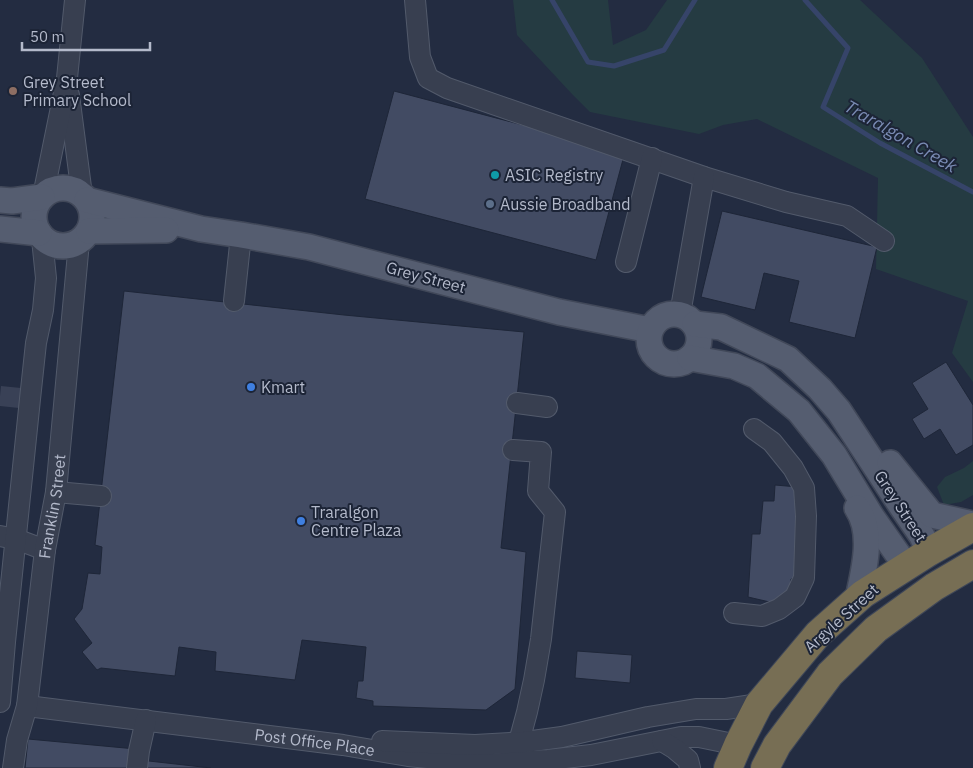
<svg xmlns="http://www.w3.org/2000/svg" width="973" height="768" viewBox="0 0 973 768" font-family="'IBM Plex Sans',sans-serif">
	<style>
		.green { fill: #253b42 }
		.lines { fill: none; stroke-linecap: round; stroke-linejoin: round }
		.stream { stroke: #364469; stroke-width: 5 }
		.building { fill: #424b63; stroke: #1e2638 }
		.minor-tunnel { stroke: #394156; stroke-width: 20; stroke-dasharray: 20 10; stroke-linecap: butt }
		.minor-casing { stroke: #525a6b; stroke-width: 22 }
		.major-casing { stroke: #414859; stroke-width: 28 }
		.highway-casing { stroke: #3f4758; stroke-width: 30 }
		.minor { stroke: #383f50; stroke-width: 20 }
		.major { stroke: #555d70; stroke-width: 25 }
		.highway { stroke: #776e54; stroke-width: 28 }
		.education-dot { fill: #8d6e63; stroke: #1c2436; stroke-width: 2 }
		.culture-dot { fill: #0f9aa8; stroke: #1c2436; stroke-width: 2 }
		.service-dot { fill: #5c6f8a; stroke: #1c2436; stroke-width: 2 }
		.shop-dot { fill: #3f7fe0; stroke: #1c2436; stroke-width: 2 }
		.labels { text-anchor: middle; dominant-baseline: central; stroke-width: 4; stroke-linejoin: round; paint-order: stroke }
		.poi-label { font-size: 16px; fill: #b4bacb; stroke: #1c2436; text-anchor: start }
		.street-label { font-size: 16px; fill: #b4bacb; stroke: #1c2436 }
		.water-label { font-size: 18px; font-style: italic; fill: #7a8bb4; stroke: #1c2436 }
	</style>
	<rect width="100%" height="100%" fill="#232c41"/>
	<g class="green">
		<polygon points="513,0 608,0 613,45 646,30 667,0 860,0 922,58 973,137 973,382 952,353 968,301 876,269 878,178 757,119 723,125 699,134 590,112 572,94 517,35"/>
		<polygon points="973,461 973,495 961,502 944,505 937,487 945,477 964,468"/>
	</g>
	<g class="lines">
		<g class="stream">
			<polyline points="552,0 588,62 614,66 664,50 695,0"/>
			<polyline points="805,0 848,48 823,107 880,143 973,192"/>
		</g>
	</g>
	<g class="building">
		<polygon points="394,91 625,152 596,260 365,199"/>
		<polygon points="722,211 877,247 855,338 789,322 799,281 764,273 755,310 701,297"/>
		<polygon points="124,291 344,315 524,332 501,548 526,552 515,689 486,710 373,706 373,701 356,698 358,681 363,681 366,647 302,640 295,680 215,671 216,652 179,647 175,676 101,668 97,670 82,652 92,643 74,619 82,609 88,573 100,574 102,547 95,545"/>
		<polygon points="946,362 973,405 973,445 956,455 940,429 924,439 912,419 928,409 912,383"/>
		<polygon points="775,485 798,487 800,577 791,579 790,593 774,603 748,597 752,534 760,534 763,501 774,501"/>
		<polygon points="577,651 632,655 630,683 575,678"/>
		<polygon points="28,739 136,749 134,768 25,768"/>
		<polygon points="140,760 211,768 139,768"/>
	</g>
	<g class="lines">
		<polyline class="minor-tunnel" points="0,396 30,399"/>
		<g class="minor-casing">
			<g id="minor">
				<polyline points="415,0 420,57 428,78 447,88 704,177 786,202 847,216 884,241"/>
				<polyline points="69,95 82,195"/>
				<polyline points="43,196 67,78 75,0"/>
				<polyline points="626,262 652,158"/>
				<polyline points="234,301 241,235"/>
				<polyline points="680,314 704,177"/>
				<polyline points="517,403 547,407"/>
				<polyline points="513,450 541,452 538,491 555,512 541,639 534,680 527,712 516,753"/>
				<polyline points="56,492 101,496"/>
				<polyline points="0,536 16,539 45,550"/>
				<polyline points="734,613 762,616 779,609 795,597 804,578 806,516 804,488 793,468 772,442 754,429"/>
				<polyline points="0,702 5,642 30,399 36,343 43,310 46,278 42,239"/>
				<path id="s1" d="M27,706L343,745L408,756L486,764L548,760L591,755L681,737H699L738,745"/>
				<polyline points="382,741 475,745 525,742 562,737 648,717 696,709 726,709 759,704"/>
				<polyline points="662,741 675,749 688,760 690,768"/>
				<path id="s2" d="M13,768L17,740L27,706L45,550L56,492L79,242"/>
				<polyline points="137,768 139,751 146,720"/>
			</g>
		</g>
		<g class="major-casing">
			<g id="major">
				<circle cx="63" cy="217" r="29"/>
				<polyline points="0,200 12,201 42,197"/>
				<polyline points="87,200 201,229 241,235 309,247 559,312 650,330"/>
				<polyline points="0,229 39,233"/>
				<polyline points="89,231 166,230"/>
				<circle cx="674" cy="339" r="25"/>
				<polyline points="695,324 721,327 788,359 820,389 839,411 902,507 922,536 929,552"/>
				<polyline points="690,358 734,366 757,376 799,411 834,455 871,516 906,566"/>
				<polyline points="890,463 932,515 973,524"/>
				<path d="M857,508C874,533 864,570 858,598"/>
			</g>
		</g>
		<g class="highway-casing">
			<g id="highway">
				<polyline points="728,768 738,745 759,704 818,634 863,594 929,552 973,527"/>
				<polyline points="765,768 777,745 830,674 876,629 934,587 973,564"/>
			</g>
		</g>
		<use href="#minor" class="minor"/>
		<use href="#major" class="major"/>
		<use href="#highway" class="highway"/>
	</g>
	<circle class="education-dot" cx="13" cy="91" r="5"/>
	<circle class="culture-dot" cx="495" cy="175" r="5"/>
	<circle class="service-dot" cx="490" cy="204" r="5"/>
	<g class="shop-dot">
		<circle cx="251" cy="387" r="5"/>
		<circle cx="301" cy="521" r="5"/>
	</g>
	<g class="labels">
		<g class="poi-label">
			<text x="23" y="82">Grey Street<tspan x="23" dy="18">Primary School</tspan></text>
			<text x="505" y="175">ASIC Registry</text>
			<text x="500" y="204">Aussie Broadband</text>
			<text x="261" y="387">Kmart</text>
			<text x="311" y="512">Traralgon<tspan x="311" dy="18">Centre Plaza</tspan></text>
		</g>
		<g class="street-label">
			<text transform="translate(426 277) rotate(15)">Grey Street</text>
			<text stroke="none"><textPath href="#s2" startOffset="265">Franklin Street</textPath></text>
			<text transform="translate(901 506) rotate(57)">Grey Street</text>
			<text transform="translate(841 618) rotate(-42)">Argyle Street</text>
			<text stroke="none"><textPath href="#s1" startOffset="290">Post Office Place</textPath></text>
		</g>
		<g class="water-label">
			<text transform="translate(901 136) rotate(30)">Traralgon Creek</text>
		</g>
	</g>
	<path d="M22 42v8h128v-8" fill="none" stroke="#b4bacb" stroke-width="2.5"/>
	<text x="30" y="42" font-size="15" fill="#b4bacb" stroke="#1c2436" stroke-width="4" paint-order="stroke">50 m</text>
</svg>
